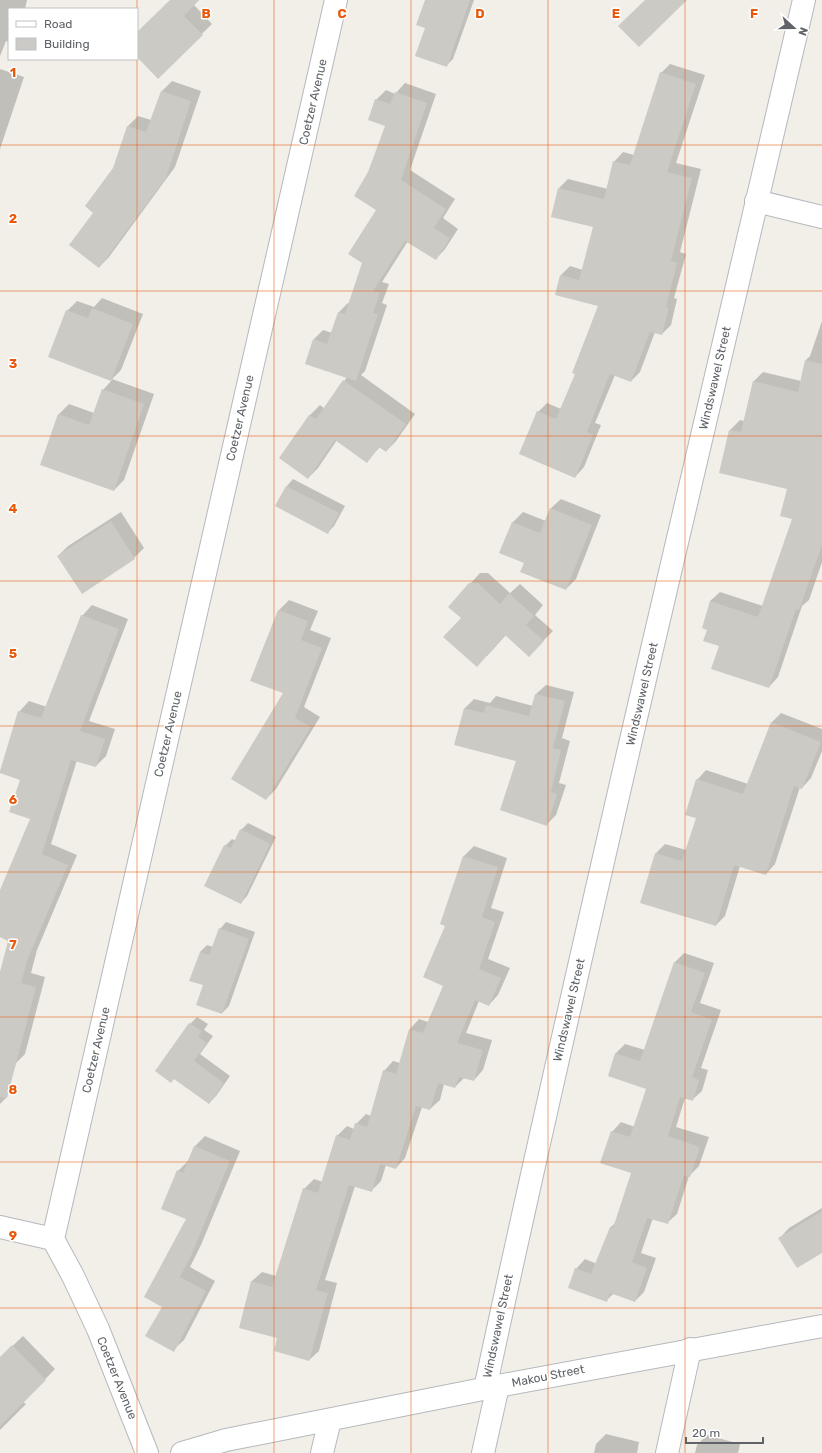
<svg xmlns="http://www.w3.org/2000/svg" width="822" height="1453" viewBox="0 0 822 1453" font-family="Rubik,sans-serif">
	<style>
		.shadow { fill: #0003 }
		.building { fill: #cccac5 }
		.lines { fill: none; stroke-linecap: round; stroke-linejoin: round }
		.minor-casing { stroke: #b5b8bc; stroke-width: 24 }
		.minor { stroke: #fff; stroke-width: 22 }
		.grid { fill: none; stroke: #e8590c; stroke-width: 1; stroke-opacity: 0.55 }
		.labels { text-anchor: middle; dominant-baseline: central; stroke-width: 3; stroke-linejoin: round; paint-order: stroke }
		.street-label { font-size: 12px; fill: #5f6368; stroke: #fff }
		.grid-label { font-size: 13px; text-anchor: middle; font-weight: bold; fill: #e8590c; stroke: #fff; stroke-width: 3; stroke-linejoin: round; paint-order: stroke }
	</style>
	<rect width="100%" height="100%" fill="#f1efe8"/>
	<g class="shadow">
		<polygon points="0,0 27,0 25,9 9,9 9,42 6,41 0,56"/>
		<polygon points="171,0 199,0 194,5 212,24 158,77 137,55 137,34"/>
		<polygon points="426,0 474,0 453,59 446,66"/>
		<polygon points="670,64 705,75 676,163 701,169 680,252 686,254 674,298 677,299 671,325 662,334 655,332 640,372 631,381 615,375 595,423 601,425 584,467 575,477 538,412 547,403 561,409 576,374 599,306 561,275 570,266 583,270 594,227 559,188 568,179 608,189 614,162 623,152 634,155 661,73"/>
		<polygon points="0,69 24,77 0,149"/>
		<polygon points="172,81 201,91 175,167 109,257 99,267 95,213 114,169 128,126 138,116 151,120 162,91"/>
		<polygon points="405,83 436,94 410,170 455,199 443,218 458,229 445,249 436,259 408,241 382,282 389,284 382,303 387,305 365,371 361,375 415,414 396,441 386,451 380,447 367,461 337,440 318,468 308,478 280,458 310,415 320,405 325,409 347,377 314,339 323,330 332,333 339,312 348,303 350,303 363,263 377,210 369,173 386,125 376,100 386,90 395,94"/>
		<polygon points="102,298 143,314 121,370 112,379 154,394 124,480 114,490 42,464 59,414 69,404 94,413 103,390 112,380 49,356 67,311 77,301 94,307"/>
		<polygon points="822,321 822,562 809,600 802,606 778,677 769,687 720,646 708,629 710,601 720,592 763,606 793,518 788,488 721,472 730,430 740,420 744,421 753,382 763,372 801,381 806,360 810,356"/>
		<polygon points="293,479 345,506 334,526 328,532 276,506 287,486"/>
		<polygon points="561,499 601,515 576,579 566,589 525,562 501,553 513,522 523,512 546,521 550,509"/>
		<polygon points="121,512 144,548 134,558 58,556 68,546"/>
		<polygon points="480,573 488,573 510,593 520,584 543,605 535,615 553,631 539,645 506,635 487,656 462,618 470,584"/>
		<polygon points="289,600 318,611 310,630 331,638 304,707 320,717 276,789 266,799 285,693 252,680 279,610"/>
		<polygon points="92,605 128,619 89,721 115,729 106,756 96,766 77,760 51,844 77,855 37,950 31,973 45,977 25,1054 15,1064 0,1060 0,976 9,940 0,936 0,893 32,818 21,779 19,712 29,701 47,707 82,616"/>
		<polygon points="546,685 574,692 562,738 570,741 559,783 566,785 556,815 547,824 517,761 455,744 465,708 474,699 490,703 496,696 533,706 536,694"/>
		<polygon points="781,713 822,729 822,751 811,778 802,788 800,787 775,864 766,874 740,866 725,916 716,925 656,853 665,844 686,850 697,817 697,780 706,770 748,784 772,722"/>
		<polygon points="248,823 276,837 247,896 241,903 225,846 232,839 236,841 241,830"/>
		<polygon points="474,846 507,858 491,908 504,912 488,959 510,968 498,995 489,1005 479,1001 466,1033 492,1040 483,1070 474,1080 465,1077 455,1087 444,1084 440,1100 430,1109 422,1107 405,1158 396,1168 386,1165 381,1181 371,1191 355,1186 325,1280 337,1283 319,1351 309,1360 278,1338 252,1281 262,1272 276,1276 304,1189 314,1179 323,1182 337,1136 347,1126 354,1129 356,1124 366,1114 371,1116 384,1071 393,1061 400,1063 410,1029 419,1019 428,1022 444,985 447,926 442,924 464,856"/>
		<polygon points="226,922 255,932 229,1006 222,1013 204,985 200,952 207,945 213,947 220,929"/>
		<polygon points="684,953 714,963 700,1003 721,1010 701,1068 708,1070 702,1091 692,1100 685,1098 676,1127 709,1137 699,1166 689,1176 677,1214 667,1223 653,1218 641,1253 656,1258 644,1292 635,1301 614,1293 606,1301 576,1269 585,1259 597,1264 611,1227 616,1222 632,1173 612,1132 621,1122 635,1127 647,1088 609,1076 616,1053 625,1044 645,1050 675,962"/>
		<polygon points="197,1017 208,1024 204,1030 213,1036 200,1054 230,1076 216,1096 209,1103 175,1078 190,1024"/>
		<polygon points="0,1088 7,1097 0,1104"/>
		<polygon points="205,1136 240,1151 201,1245 190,1267 215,1281 184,1340 173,1350 163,1306 188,1219 178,1171 188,1161 195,1146"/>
		<polygon points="822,1208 822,1251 779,1239 789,1228"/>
		<polygon points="23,1336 55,1369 23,1402 26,1404 0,1430 0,1358"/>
		<polygon points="606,1434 639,1442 637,1453 594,1453 596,1444"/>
		<polygon points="707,1435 740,1444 738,1453 695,1453 697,1445"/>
	</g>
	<g class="building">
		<polygon points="170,0 199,0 184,16 203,35 158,79 137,57 137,32"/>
		<polygon points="425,0 470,0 447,67 415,56 425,28 416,25"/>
		<polygon points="645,0 687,0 639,47 618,26"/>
		<polygon points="660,72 696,84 667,172 692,178 671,261 677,263 666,307 669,308 662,335 650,332 631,382 610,374 587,432 593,435 575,478 519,454 537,411 556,419 575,374 572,373 598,306 555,295 560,275 579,280 593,227 551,217 558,188 604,199 613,161 630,165"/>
		<polygon points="161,91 191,101 166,178 99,268 69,245 93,213 85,206 113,168 127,126 146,132"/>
		<polygon points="395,92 427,103 401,180 446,209 434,228 450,238 436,260 405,241 373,291 380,293 373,313 378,314 356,381 305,364 313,339 327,344 338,312 345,314 362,263 348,254 376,210 354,196 368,172 385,126 368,120 375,99 390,104"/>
		<polygon points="92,308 133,324 111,381 48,357 66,310 88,318"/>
		<polygon points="805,360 822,364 822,545 799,610 796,609 769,688 711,669 719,646 703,641 707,630 702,628 710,601 758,617 792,519 780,516 787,489 719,473 729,430 741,432 753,381 798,392"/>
		<polygon points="343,380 406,424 386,452 379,447 367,463 335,440 308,479 279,458 309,415 316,419"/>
		<polygon points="102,389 144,404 114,491 40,465 58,414 89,425"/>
		<polygon points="286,486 339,513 328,534 275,506"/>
		<polygon points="550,508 592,525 566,590 520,572 524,563 499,553 512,522 540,533"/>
		<polygon points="111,521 135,559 82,594 57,556"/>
		<polygon points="469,583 478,583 500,604 509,593 534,616 526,625 544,641 529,657 505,635 477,667 443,637 461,618 448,607"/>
		<polygon points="278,610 308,621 301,640 322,648 295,718 311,727 266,800 231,779 283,693 250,681"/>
		<polygon points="81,615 119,629 80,731 105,739 96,767 71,760 42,854 68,865 27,961 21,983 36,987 7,1098 0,1097 0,972 8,941 0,937 0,890 30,819 9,812 20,780 0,773 0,771 18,711 41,718"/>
		<polygon points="535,694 565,701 553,748 561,750 551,792 557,794 547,826 500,810 516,761 454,745 464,708 484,713 486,705 529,716"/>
		<polygon points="771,722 821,742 802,789 794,786 766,875 734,865 716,926 640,903 655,853 682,861 696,818 685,815 696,779 743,794"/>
		<polygon points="240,829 270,844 241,904 204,886 224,845 231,848"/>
		<polygon points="463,856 498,867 482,917 495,922 479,969 501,978 489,1006 475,1000 457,1043 483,1050 474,1081 459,1077 455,1088 438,1083 430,1110 416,1106 396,1169 380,1164 372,1192 349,1185 316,1290 328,1293 309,1361 274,1351 277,1338 239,1328 251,1281 272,1287 303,1188 318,1193 336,1135 350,1140 355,1123 367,1127 383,1070 396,1074 409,1029 423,1033 443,986 423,977 445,926 440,924"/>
		<polygon points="219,928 249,939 222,1014 196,1005 203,985 189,981 200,952 209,955"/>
		<polygon points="674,962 705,973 691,1012 712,1020 692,1077 699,1080 693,1101 680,1097 668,1136 700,1147 690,1177 684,1175 668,1224 647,1218 632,1262 647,1268 635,1302 610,1293 607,1302 568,1288 575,1268 591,1274 610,1227 613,1228 631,1173 600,1163 611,1131 630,1137 646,1089 608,1076 615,1053 640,1061"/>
		<polygon points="189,1023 202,1031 198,1037 207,1043 194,1061 224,1083 209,1104 174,1079 171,1083 155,1071"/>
		<polygon points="194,1146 230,1161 191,1256 180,1277 206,1291 174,1352 145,1336 162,1307 144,1297 186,1219 161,1209 177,1170 183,1173"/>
		<polygon points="822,1211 822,1253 797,1268 778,1238"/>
		<polygon points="12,1345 46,1380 0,1426 0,1357"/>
	</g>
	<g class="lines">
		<g class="minor-casing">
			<g id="minor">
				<polyline points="756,201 822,217"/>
				<polyline points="0,1227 53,1239"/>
				<path d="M485,1389C537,1146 593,904 649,662C700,441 751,220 804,0"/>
				<polyline points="147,1453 98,1329 73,1276 53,1239 336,0"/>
				<polyline points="182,1453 226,1440 498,1386 822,1326"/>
				<polyline points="322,1453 330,1420"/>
				<polyline points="483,1453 498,1386"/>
				<polyline points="667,1453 690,1349"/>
			</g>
		</g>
		<use href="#minor" class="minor"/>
	</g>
	<path class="grid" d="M137,0V9M274,0V1453M411,0V1453M548,0V1453M685,0V1453M137,9V59M137,59V1453M0,145H822M0,291H822M0,436H822M0,581H822M0,726H822M0,872H822M0,1017H822M0,1162H822M0,1308H822"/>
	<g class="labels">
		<g class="street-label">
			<text transform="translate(313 102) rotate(-77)">Coetzer Avenue</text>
			<text transform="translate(715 378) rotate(-77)">Windswawel Street</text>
			<text transform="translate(240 418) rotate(-77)">Coetzer Avenue</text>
			<text transform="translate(642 694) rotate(-77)">Windswawel Street</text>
			<text transform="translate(168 734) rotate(-77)">Coetzer Avenue</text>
			<text transform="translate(569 1010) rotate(-77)">Windswawel Street</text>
			<text transform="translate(96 1050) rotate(-77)">Coetzer Avenue</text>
			<text transform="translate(498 1326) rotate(-78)">Windswawel Street</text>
			<text transform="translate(548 1376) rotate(-11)">Makou Street</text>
			<text transform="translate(117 1378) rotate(68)">Coetzer Avenue</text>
		</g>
	</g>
	<g class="grid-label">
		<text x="206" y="18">B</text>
		<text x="342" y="18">C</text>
		<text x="480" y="18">D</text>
		<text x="616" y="18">E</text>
		<text x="754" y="18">F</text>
		<text x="13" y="77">1</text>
		<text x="13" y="223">2</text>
		<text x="13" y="368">3</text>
		<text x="13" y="513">4</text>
		<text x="13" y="658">5</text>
		<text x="13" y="804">6</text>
		<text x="13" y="949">7</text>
		<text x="13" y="1094">8</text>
		<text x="13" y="1240">9</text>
	</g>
	<rect x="8" y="8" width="130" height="52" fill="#ffffff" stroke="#bfc1c3"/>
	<rect x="16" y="21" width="20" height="6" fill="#ffffff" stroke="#bfc1c3"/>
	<text x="44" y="28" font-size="12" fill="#5f6368">Road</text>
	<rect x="16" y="38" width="20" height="12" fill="#cccac5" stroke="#bfc1c3"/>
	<text x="44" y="48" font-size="12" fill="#5f6368">Building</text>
	<g transform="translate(794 28) rotate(111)" stroke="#ffffff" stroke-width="3" paint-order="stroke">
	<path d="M0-3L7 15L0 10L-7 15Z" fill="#5f6368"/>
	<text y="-6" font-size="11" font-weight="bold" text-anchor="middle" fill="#5f6368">N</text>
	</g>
	<path d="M686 1437v6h77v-6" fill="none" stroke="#5f6368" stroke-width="2"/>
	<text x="692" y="1437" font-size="12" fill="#5f6368" stroke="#ffffff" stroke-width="3" paint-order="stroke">20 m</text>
</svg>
